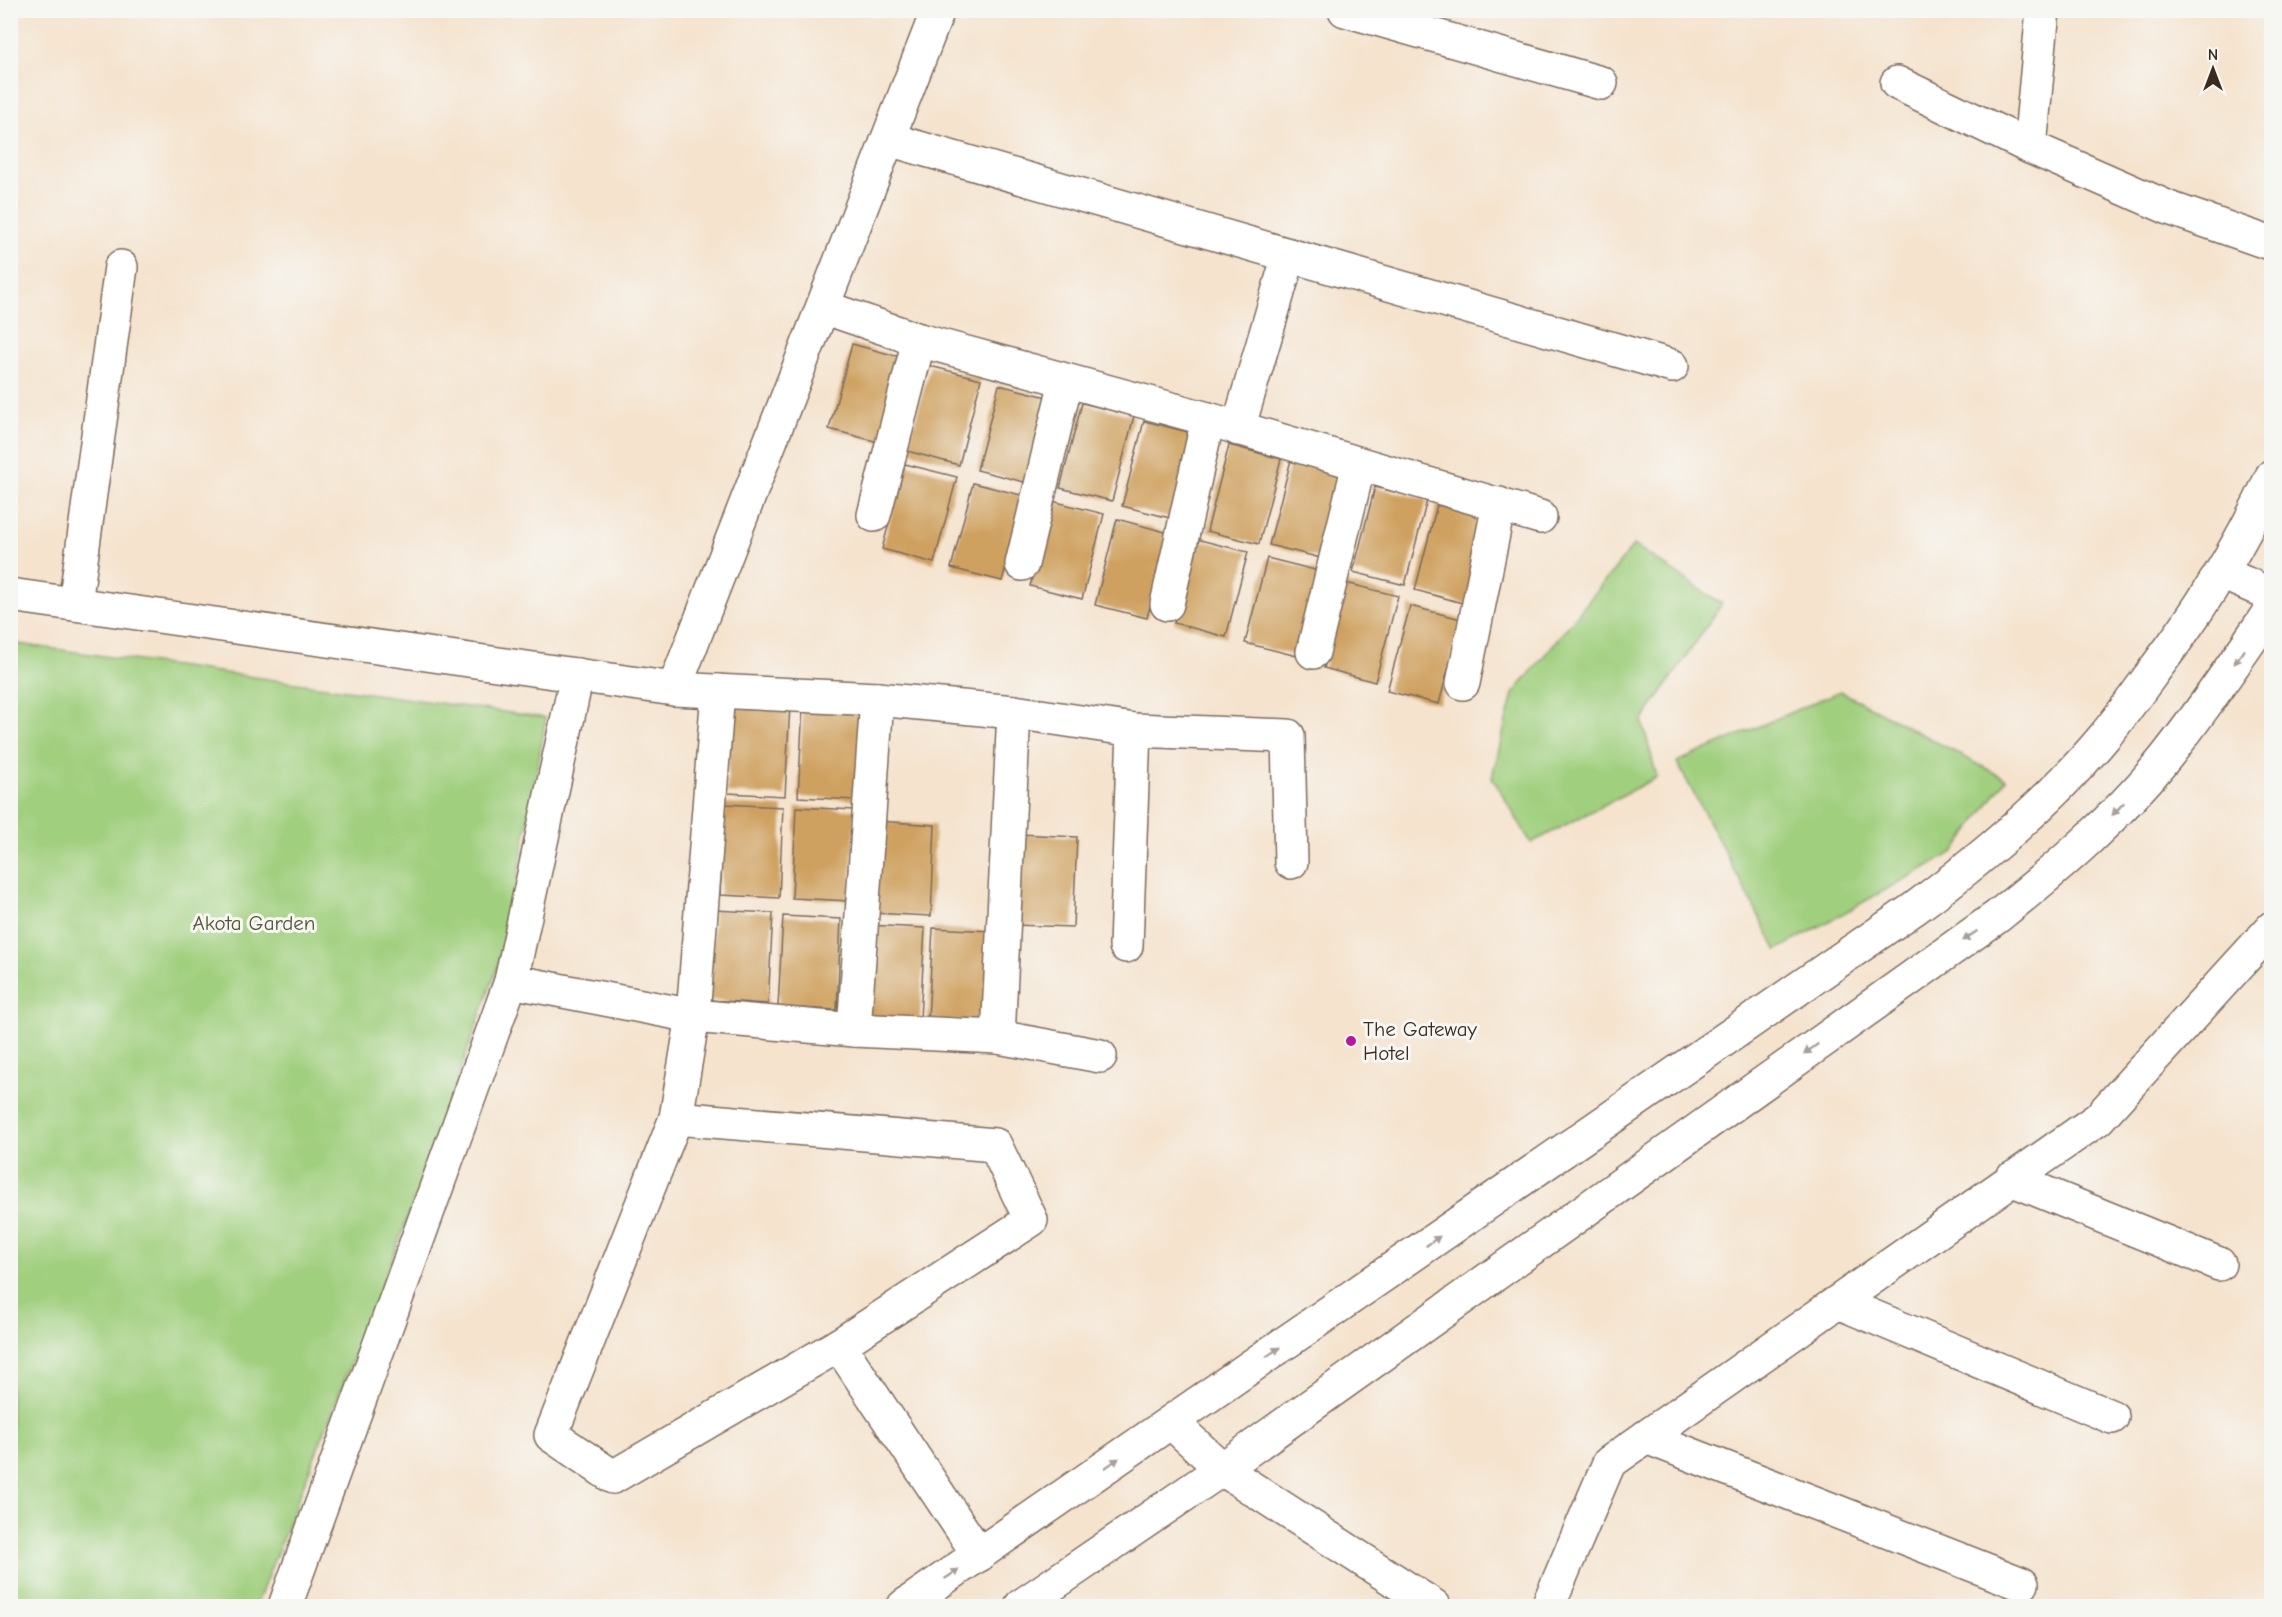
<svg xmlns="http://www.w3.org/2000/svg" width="2282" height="1617" viewBox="0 0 2282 1617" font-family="'Comic Neue',sans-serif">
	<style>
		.green { fill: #a0cf7e; stroke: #6e7c4e; stroke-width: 1.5 }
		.building { fill: #cfa160 }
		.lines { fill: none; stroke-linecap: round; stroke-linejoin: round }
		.street-casing { stroke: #7c6b5c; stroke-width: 36 }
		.secondary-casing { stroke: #7c6b5c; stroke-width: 36 }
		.primary-casing { stroke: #7c6b5c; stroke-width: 36 }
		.street { stroke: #fff; stroke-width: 33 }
		.secondary { stroke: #fff; stroke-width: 33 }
		.primary { stroke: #fff; stroke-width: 33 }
		.oneway { fill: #a79f9a }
		.poi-dot { fill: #b5179e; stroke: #f6f6f2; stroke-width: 2 }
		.labels { text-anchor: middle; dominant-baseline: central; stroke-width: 6; stroke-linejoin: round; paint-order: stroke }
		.park-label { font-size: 21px; fill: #545336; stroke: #f6f6f2 }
		.poi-label { font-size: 21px; fill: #3b2a1e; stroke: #f6f6f2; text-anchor: start }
	</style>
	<rect width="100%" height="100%" fill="#f6f6f2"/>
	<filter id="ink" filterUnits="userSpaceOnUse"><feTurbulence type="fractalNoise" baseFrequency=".0167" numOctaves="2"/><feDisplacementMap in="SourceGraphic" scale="12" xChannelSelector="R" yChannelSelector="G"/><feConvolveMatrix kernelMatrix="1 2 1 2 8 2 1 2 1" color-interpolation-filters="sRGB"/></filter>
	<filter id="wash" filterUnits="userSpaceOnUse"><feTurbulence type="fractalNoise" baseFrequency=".008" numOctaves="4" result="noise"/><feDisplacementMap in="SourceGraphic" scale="24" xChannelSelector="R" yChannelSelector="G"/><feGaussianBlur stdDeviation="1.35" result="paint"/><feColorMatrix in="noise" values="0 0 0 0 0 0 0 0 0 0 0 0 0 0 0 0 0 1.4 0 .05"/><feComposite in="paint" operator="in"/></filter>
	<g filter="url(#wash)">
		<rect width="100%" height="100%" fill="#f5e3ce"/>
		<g class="green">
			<polygon points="1634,545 1722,604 1642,721 1657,777 1531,843 1492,777 1513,694"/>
			<polygon points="11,643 546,718 506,943 398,1244 256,1606 11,1606"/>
			<polygon points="1840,691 2006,779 1954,852 1777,950 1677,762"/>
		</g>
		<g id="blocks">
			<g class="building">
				<polygon points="852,344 904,358 882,443 829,429"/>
				<polygon points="930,366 981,379 959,465 907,451"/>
				<polygon points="999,385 1051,398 1028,483 977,470"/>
				<polygon points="1082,403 1134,416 1112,501 1060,488"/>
				<polygon points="1144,421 1196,434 1174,519 1122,506"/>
				<polygon points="1229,445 1281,459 1259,544 1207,531"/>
				<polygon points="1291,460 1343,473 1321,558 1269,545"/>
				<polygon points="905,464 957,477 934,563 882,549"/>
				<polygon points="973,483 1025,496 1002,581 951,568"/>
				<polygon points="1375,487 1427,500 1405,585 1353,572"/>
				<polygon points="1052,501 1104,514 1082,599 1030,586"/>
				<polygon points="1437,505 1489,518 1466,604 1415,590"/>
				<polygon points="1117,519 1169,533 1147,618 1095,605"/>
				<polygon points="1196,539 1248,552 1226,637 1174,623"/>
				<polygon points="1267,558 1319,571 1297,656 1245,643"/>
				<polygon points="1346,583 1398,596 1375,682 1324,668"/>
				<polygon points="1410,606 1461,619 1439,704 1387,691"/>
				<polygon points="731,702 790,705 785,796 727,793"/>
				<polygon points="803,706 861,709 856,800 798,797"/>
				<polygon points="725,804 783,807 779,898 720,895"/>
				<polygon points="796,807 855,810 850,901 792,898"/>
				<polygon points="877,821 935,825 931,916 872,913"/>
				<polygon points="1019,834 1077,837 1073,927 1014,925"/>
				<polygon points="714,910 773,913 768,1004 709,1000"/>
				<polygon points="783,916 841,919 837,1010 778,1007"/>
				<polygon points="866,925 925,928 920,1020 862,1016"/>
				<polygon points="933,928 991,931 987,1022 928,1020"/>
			</g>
		</g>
	</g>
	<g filter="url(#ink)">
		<use href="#blocks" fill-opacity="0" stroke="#7c6b5c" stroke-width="1.5"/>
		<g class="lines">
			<g class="street-casing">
				<g id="street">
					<polyline points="1345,10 1601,83"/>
					<polyline points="2043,10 2030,147 2169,208 2272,244"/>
					<polyline points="1897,83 2030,147"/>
					<polyline points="888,139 1672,366"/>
					<polyline points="823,307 919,340 1208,419 1540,517"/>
					<polyline points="1238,429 1289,255"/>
					<polyline points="874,515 919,340"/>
					<polyline points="1022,564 1066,381"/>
					<polyline points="2222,573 2272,595"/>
					<polyline points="75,604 121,267"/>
					<polyline points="1167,604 1208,419"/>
					<polyline points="1313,652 1359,464"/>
					<polyline points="1463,683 1499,504"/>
					<polyline points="674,689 877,699 1014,712 1134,730 1288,736 1291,862"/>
					<polyline points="1126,946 1134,730"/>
					<polyline points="511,981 693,1016 854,1030 998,1037 1100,1056"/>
					<polyline points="854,1030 877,699"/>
					<polyline points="998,1037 1014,712"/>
					<polygon points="676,1118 995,1145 1031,1220 839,1345 613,1477 551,1435"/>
					<polyline points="676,1118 693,1016 718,691"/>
					<polyline points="2011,1179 2219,1264"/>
					<polyline points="1838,1302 2112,1417"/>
					<polyline points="839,1345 979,1555"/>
					<polyline points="1171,1422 1222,1469 1434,1606"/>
					<polyline points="1646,1437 2022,1584"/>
					<polyline points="285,1606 511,981 577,675"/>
					<polyline points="1548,1606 1609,1463 2098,1119 2272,928"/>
				</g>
			</g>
			<g class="secondary-casing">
				<polyline id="secondary" points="10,595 674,689 938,10"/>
			</g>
			<g class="primary-casing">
				<g id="primary">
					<path d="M904,1606L1915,908C1983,858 2050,802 2104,737C2127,709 2148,678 2170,649C2210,594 2244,539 2272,476"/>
					<path d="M1021,1606L1222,1469L1998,916C2058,868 2118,817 2166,757C2204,709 2238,658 2272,608"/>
				</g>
			</g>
			<use href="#street" class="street"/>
			<use href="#secondary" class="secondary"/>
			<use href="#primary" class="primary"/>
		</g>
		<defs><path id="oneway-solid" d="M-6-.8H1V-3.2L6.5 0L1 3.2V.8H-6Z" transform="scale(1.5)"/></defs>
		<g class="oneway">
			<use href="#oneway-solid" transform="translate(2239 657) rotate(124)"/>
			<use href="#oneway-solid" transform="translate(2118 809) rotate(133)"/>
			<use href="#oneway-solid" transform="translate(1970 936) rotate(145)"/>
			<use href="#oneway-solid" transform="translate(1811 1049) rotate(145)"/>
			<use href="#oneway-solid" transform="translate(1433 1241) rotate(-35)"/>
			<use href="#oneway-solid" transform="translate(1273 1352) rotate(-35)"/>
			<use href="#oneway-solid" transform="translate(1112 1463) rotate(-35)"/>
			<use href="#oneway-solid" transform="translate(952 1574) rotate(-34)"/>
		</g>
	</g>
	<circle class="poi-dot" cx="1351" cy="1041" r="6"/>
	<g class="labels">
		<g class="park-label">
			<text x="254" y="923">Akota Garden</text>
		</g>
		<g class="poi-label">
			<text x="1363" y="1029">The Gateway<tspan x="1363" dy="24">Hotel</tspan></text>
		</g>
	</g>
	<rect width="2282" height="1617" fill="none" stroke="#f6f6f2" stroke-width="36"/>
	<g transform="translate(2213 69)" stroke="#f6f6f2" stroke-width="4.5" paint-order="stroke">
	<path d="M0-4.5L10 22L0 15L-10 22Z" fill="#3b2a1e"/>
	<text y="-9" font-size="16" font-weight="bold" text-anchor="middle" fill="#3b2a1e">N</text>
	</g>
</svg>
